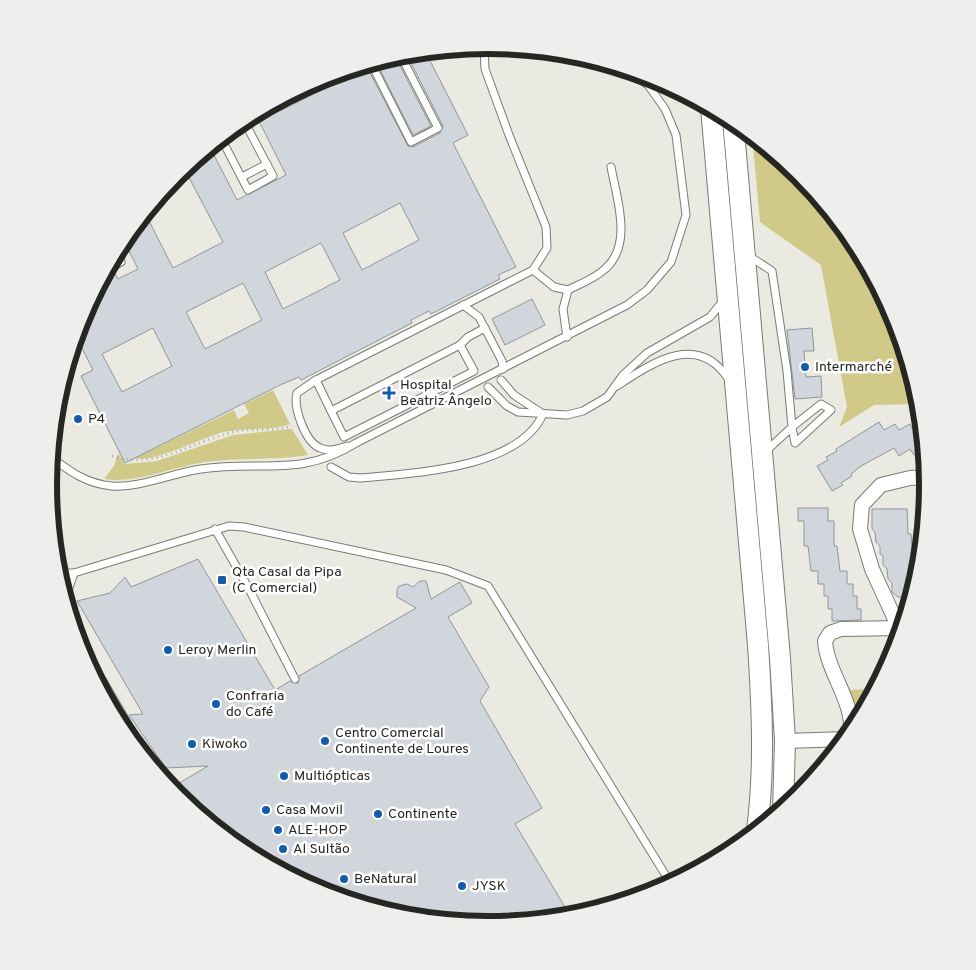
<svg xmlns="http://www.w3.org/2000/svg" width="976" height="970" viewBox="0 0 976 970" font-family="Overpass,sans-serif">
	<style>
		.green { fill: #d0c987 }
		.building { fill: #d1d6dc; stroke: #90959b; fill-rule: evenodd }
		.lines { fill: none; stroke-linecap: round; stroke-linejoin: round }
		.lane-casing { stroke: #7b7a73; stroke-width: 9 }
		.street-casing { stroke: #7b7a73; stroke-width: 16 }
		.secondary-casing { stroke: #7b7a73; stroke-width: 22 }
		.path { stroke: #a5a49e; stroke-width: 2.5; stroke-dasharray: 1 4; stroke-linecap: butt }
		.lane { stroke: #fff; stroke-width: 7 }
		.street { stroke: #fff; stroke-width: 14 }
		.secondary { stroke: #fff; stroke-width: 20 }
		.poi-dot { fill: #135bab; stroke: #fff; stroke-width: 2 }
		.labels { text-anchor: middle; dominant-baseline: central; stroke-width: 5; stroke-linejoin: round; paint-order: stroke }
		.poi-label { font-size: 14px; fill: #262623; stroke: #fff; text-anchor: start }
		.rim { fill: none; stroke: #262623; stroke-width: 6 }
	</style>
	<rect width="100%" height="100%" fill="#ebeae2"/>
	<g class="green">
		<polygon points="752,135 799,174 854,241 895,317 920,404 874,405 839,427 847,407 821,265 760,222"/>
		<path d="M273,390L290,424C275,431 241,427 220,433C200,439 153,463 135,458L234,410L238,419L249,413L244,404Z"/>
		<path d="M292,429L308,455C273,461 239,457 205,462C171,467 138,484 104,479L114,466L118,453L125,464L157,461L233,435Z"/>
		<polygon points="875,689 859,720 847,690"/>
	</g>
	<g class="building">
		<path d="M425,51L468,135L453,143L516,267L498,275L500,279L431,314L429,311L411,320L412,323L301,380L299,377L280,385L125,463L81,376L93,370L76,336L82,316L104,274L114,272L118,279L138,269L123,239L145,213L173,268L223,242L184,168L210,147L237,200L286,175L255,113L276,102L280,111L367,67L408,146L413,147L440,133L443,126L406,53ZM400,203L419,240L362,270L343,233ZM321,243L340,280L283,309L265,272ZM243,283L262,320L205,349L186,312ZM153,328L172,366L122,392L102,354Z"/>
		<polygon points="395,56 431,126 413,135 376,62"/>
		<polygon points="532,299 545,325 505,345 492,319"/>
		<polygon points="812,328 814,351 804,351 806,377 821,376 822,397 795,399 787,330"/>
		<polygon points="879,422 884,430 895,424 899,430 910,424 913,430 922,425 924,449 914,455 910,449 899,456 894,448 861,466 851,474 852,476 841,483 843,485 832,491 817,466 828,460 826,457 837,451 836,449"/>
		<polygon points="798,508 828,508 828,521 834,521 834,546 837,546 840,571 847,571 847,584 853,584 853,596 857,596 857,609 861,609 861,620 832,621 832,609 828,609 828,596 824,596 824,584 818,584 818,571 811,571 808,546 804,546 804,521 798,521"/>
		<polygon points="872,509 907,509 908,534 911,534 912,546 915,546 915,559 919,559 919,573 905,620 902,614 902,597 898,597 892,592 892,583 888,579 887,569 883,565 883,556 880,554 880,546 876,542 875,532 872,529"/>
		<polygon points="198,559 275,690 290,681 298,683 299,676 416,608 397,597 397,589 399,586 407,584 413,587 420,581 426,581 431,599 460,582 472,603 448,617 489,687 480,701 542,808 515,824 571,917 488,925 402,916 319,891 243,851 182,800 176,785 208,766 166,768 129,715 143,714 77,601 110,593 125,577 131,587"/>
	</g>
	<g class="lines">
		<g class="lane-casing">
			<g id="lane">
				<polyline points="371,63 411,142 438,128 400,54"/>
				<polyline points="221,138 248,190 273,176 243,119"/>
				<polyline points="242,177 267,164"/>
				<polyline points="749,256 772,271 787,371 792,427 765,452"/>
				<polyline points="107,270 121,262 116,252"/>
				<path d="M533,270L554,287L568,290C580,284 594,279 605,269C633,245 617,199 611,167"/>
				<polyline points="463,305 479,317 502,361 503,369"/>
				<polyline points="567,337 563,309 568,290"/>
				<polygon points="460,345 474,371 344,437 331,411"/>
				<polyline points="460,345 468,337 485,328"/>
				<polyline points="316,380 331,411"/>
				<polyline points="501,380 514,395 543,414"/>
				<path d="M617,386C652,363 698,331 729,380"/>
				<polyline points="488,387 507,406 518,412 567,415 583,411 607,397 623,375 647,353 710,317 723,301"/>
				<polygon points="821,404 831,410 795,443 792,427"/>
				<path d="M347,446C338,449 329,452 320,448C305,442 293,407 297,393L316,380L533,270L547,248L546,227L509,135L485,69L484,45"/>
				<path d="M51,457C69,471 87,484 112,486C141,488 172,473 201,469C261,460 300,478 356,443L627,305L647,290L671,262L686,215L676,135L665,109L648,85L627,70"/>
				<path d="M331,467L349,477L360,478C413,473 519,469 543,414"/>
				<polyline points="215,529 249,589 295,679"/>
				<polyline points="57,573 74,573 229,526 244,527 446,570 488,586 671,884"/>
				<polyline points="65,599 74,573"/>
				<polyline points="76,635 153,767"/>
			</g>
		</g>
		<g class="street-casing">
			<g id="street">
				<polyline points="899,628 872,569 860,529 862,505 881,485 910,478 927,477"/>
				<path d="M851,733C854,701 827,672 825,641L830,633L841,629L902,628"/>
				<polyline points="785,741 846,739"/>
			</g>
		</g>
		<g class="secondary-casing">
			<g id="secondary">
				<path d="M711,108L758,645C762,707 765,768 757,830"/>
				<polyline points="733,120 780,658 785,741 783,810"/>
			</g>
		</g>
		<g class="path">
			<polyline points="255,121 362,68"/>
			<path d="M112,456C159,470 193,440 238,431C256,428 275,432 292,426"/>
		</g>
		<use href="#lane" class="lane"/>
		<use href="#street" class="street"/>
		<use href="#secondary" class="secondary"/>
	</g>
	<g class="poi-dot">
		<circle cx="805" cy="367" r="5"/>
		<path d="M386.5 385.5h5v5h5v5h-5v5h-5v-5h-5v-5h5z"/>
		<circle cx="78" cy="419" r="5"/>
		<rect x="217" y="575" width="10" height="10" rx="2.5"/>
		<circle cx="168" cy="650" r="5"/>
		<circle cx="216" cy="704" r="5"/>
		<circle cx="325" cy="741" r="5"/>
		<circle cx="192" cy="744" r="5"/>
		<circle cx="284" cy="776" r="5"/>
		<circle cx="266" cy="810" r="5"/>
		<circle cx="378" cy="814" r="5"/>
		<circle cx="278" cy="830" r="5"/>
		<circle cx="283" cy="849" r="5"/>
		<circle cx="344" cy="879" r="5"/>
		<circle cx="462" cy="886" r="5"/>
	</g>
	<g class="labels">
		<g class="poi-label">
			<text x="815" y="367">Intermarché</text>
			<text x="400" y="385">Hospital<tspan x="400" dy="16">Beatriz Ângelo</tspan></text>
			<text x="88" y="419">P4</text>
			<text x="232" y="572">Qta Casal da Pipa<tspan x="232" dy="16">(C Comercial)</tspan></text>
			<text x="178" y="650">Leroy Merlin</text>
			<text x="226" y="696">Confraria<tspan x="226" dy="16">do Café</tspan></text>
			<text x="335" y="733">Centro Comercial<tspan x="335" dy="16">Continente de Loures</tspan></text>
			<text x="202" y="744">Kiwoko</text>
			<text x="294" y="776">Multiópticas</text>
			<text x="276" y="810">Casa Movil</text>
			<text x="388" y="814">Continente</text>
			<text x="288" y="830">ALE-HOP</text>
			<text x="293" y="849">Al Sultão</text>
			<text x="354" y="879">BeNatural</text>
			<text x="472" y="886">JYSK</text>
		</g>
	</g>
	<path d="M0 0H976V970H0ZM57 485a431 431 0 1 1 862 0a431 431 0 1 1-862 0Z" fill="#eeeeed" fill-rule="evenodd"/>
	<path class="rim" d="M57 485a431 431 0 1 1 862 0a431 431 0 1 1-862 0Z"/>
</svg>
